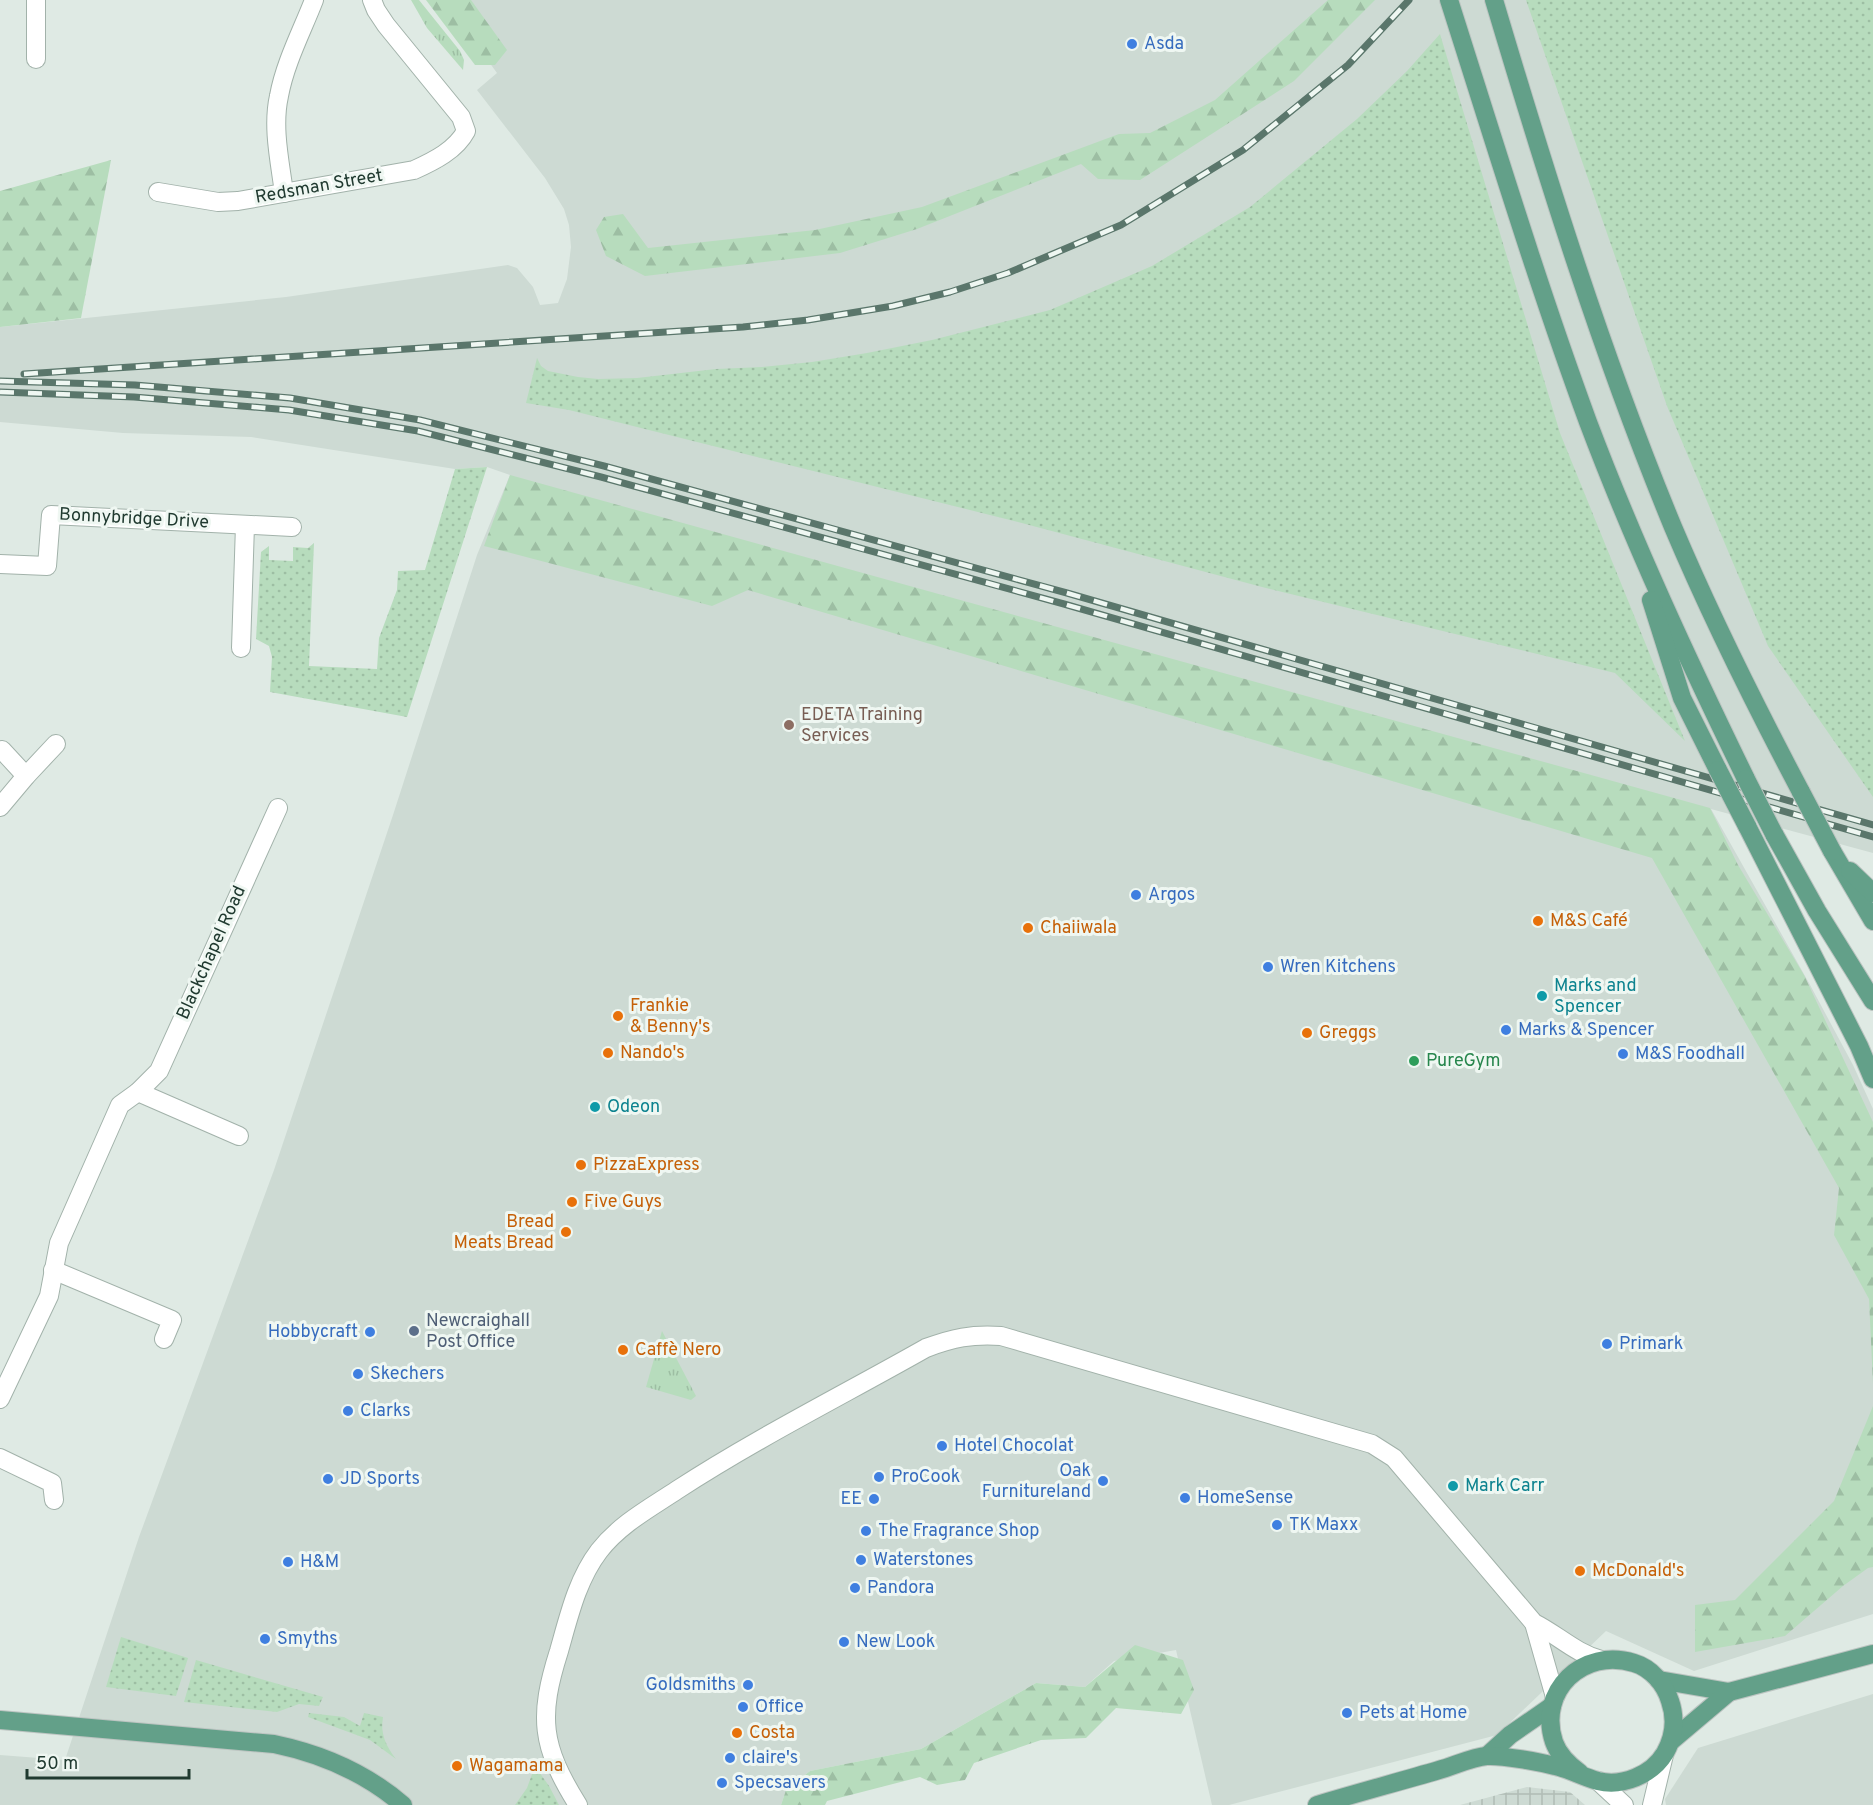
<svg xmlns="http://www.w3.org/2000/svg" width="1873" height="1805" viewBox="0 0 1873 1805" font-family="Overpass,sans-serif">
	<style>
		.built { fill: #cddad3 }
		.industrial { fill: url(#industrial-grid) }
		.grass { fill: url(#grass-dots) }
		.forest { fill: url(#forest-firs) }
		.park { fill: url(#park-tufts) }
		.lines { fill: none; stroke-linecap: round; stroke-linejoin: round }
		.minor-casing { stroke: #a2b2aa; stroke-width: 20 }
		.primary-casing { stroke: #bcc4c1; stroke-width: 20 }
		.minor { stroke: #fff; stroke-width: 18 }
		.primary { stroke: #63a089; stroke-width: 18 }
		.rail-casing { stroke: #5a766b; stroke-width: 7 }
		.rail { stroke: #eff7f2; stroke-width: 4.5; stroke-dasharray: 14; stroke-linecap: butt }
		.primary-bridge-casing { stroke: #bcc4c1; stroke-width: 20; stroke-linecap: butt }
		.primary-bridge { stroke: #63a089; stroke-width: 18 }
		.shop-dot { fill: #3f7fe0; stroke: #eff7f2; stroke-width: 2 }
		.education-dot { fill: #8d6e63; stroke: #eff7f2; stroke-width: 2 }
		.food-dot { fill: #e8710a; stroke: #eff7f2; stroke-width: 2 }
		.culture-dot { fill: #0f9aa8; stroke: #eff7f2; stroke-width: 2 }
		.leisure-dot { fill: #2e9e5b; stroke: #eff7f2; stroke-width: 2 }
		.service-dot { fill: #5c6f8a; stroke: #eff7f2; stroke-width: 2 }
		.labels { text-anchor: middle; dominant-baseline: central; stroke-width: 6; stroke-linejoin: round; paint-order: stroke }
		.shop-label { font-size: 18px; fill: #366cbe; stroke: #eff7f2; text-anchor: start }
		.street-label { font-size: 18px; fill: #203a30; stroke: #eff7f2 }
		.education-label { font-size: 18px; fill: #785e54; stroke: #eff7f2; text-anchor: start }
		.food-label { font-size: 18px; fill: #c56008; stroke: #eff7f2; text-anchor: start }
		.culture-label { font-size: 18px; fill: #0d838f; stroke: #eff7f2; text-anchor: start }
		.leisure-label { font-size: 18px; fill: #27864d; stroke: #eff7f2; text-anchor: start }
		.service-label { font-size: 18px; fill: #4e5e75; stroke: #eff7f2; text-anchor: start }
	</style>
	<defs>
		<pattern id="industrial-grid" width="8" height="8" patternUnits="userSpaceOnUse" patternTransform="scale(1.5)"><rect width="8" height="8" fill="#cddad3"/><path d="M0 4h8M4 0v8" fill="none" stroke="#b0bcb5"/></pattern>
		<pattern id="grass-dots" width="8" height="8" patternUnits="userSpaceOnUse" patternTransform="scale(1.5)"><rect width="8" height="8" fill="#b7dcbd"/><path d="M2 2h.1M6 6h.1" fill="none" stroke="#9dbea3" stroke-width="1.8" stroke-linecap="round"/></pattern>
		<pattern id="forest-firs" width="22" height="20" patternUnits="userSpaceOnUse" patternTransform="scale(1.5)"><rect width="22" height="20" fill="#b7dcbd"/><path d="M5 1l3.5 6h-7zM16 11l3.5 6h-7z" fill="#9dbea3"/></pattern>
		<pattern id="park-tufts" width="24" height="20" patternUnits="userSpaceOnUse" patternTransform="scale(1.5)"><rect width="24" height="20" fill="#b7dcbd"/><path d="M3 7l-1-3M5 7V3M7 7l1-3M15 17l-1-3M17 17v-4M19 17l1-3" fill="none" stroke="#9dbea3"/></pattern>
	</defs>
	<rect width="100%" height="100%" fill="#dfeae4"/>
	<g class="built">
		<polygon points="444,0 1873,0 1873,853 1711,809 1809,983 1853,1065 1873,1109 1873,1614 1694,1671 1606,1631 1497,1735 1229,1805 1212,1805 1176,1650 1114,1661 1085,1687 1036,1683 921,1749 810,1771 786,1790 781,1805 0,1805 0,1755 65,1760 139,1537 274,1170 393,815 477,555 510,475 487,467 455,469 251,437 123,433 0,422 0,327 286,297 508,265 517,268 533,287 540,305 558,303 567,279 571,247 569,225 564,209 545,178 477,90 497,73"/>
		<polygon points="1873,1694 1873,1805 1666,1805 1665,1799 1698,1748"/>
	</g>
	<polygon class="industrial" points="1527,1787 1570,1792 1585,1805 1460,1805"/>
	<g class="grass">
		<polygon points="1526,0 1873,0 1873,797 1768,646 1667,406"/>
		<polygon points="1440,34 1560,433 1685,741 1615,673 1262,587 1018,522 569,410 526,403 537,358 541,366 548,371 578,377 598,379 637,378 716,369 762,367 812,362 867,353 932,340 1050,310 1152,266 1250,207 1357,119 1407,71"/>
		<polygon points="487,467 407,717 270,692 272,657 269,646 256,639 261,552 269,546 269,560 293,561 293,547 308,548 314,543 309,666 377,669 379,638 397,590 398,571 425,570 455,469"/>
		<polygon points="121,1637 188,1658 176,1696 106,1687"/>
		<polygon points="196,1660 323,1697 319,1706 299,1704 277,1712 184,1702"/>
		<path d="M309,1713L344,1717L360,1726L364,1713L383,1717C380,1734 386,1746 396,1759L370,1740L308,1717Z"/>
		<polygon points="535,1766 549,1786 559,1805 515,1805 527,1788"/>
	</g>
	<g class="forest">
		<polygon points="426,0 471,0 507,50 495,65 475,65"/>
		<polygon points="1328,0 1375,0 1294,81 1140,180 1098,179 1081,164 917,229 840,253 645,276 606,256 596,230 604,217 623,214 648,248 815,230 922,207 1119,134 1150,133 1215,100"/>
		<polygon points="111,160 81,318 0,327 0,191"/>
		<polygon points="510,475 1710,808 1738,865 1804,975 1873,1122 1873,1384 1869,1299 1834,1235 1839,1188 1652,858 748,590 712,606 484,546"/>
		<polygon points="1873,1406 1873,1567 1868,1568 1843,1586 1785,1636 1695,1652 1695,1605 1735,1600 1834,1501"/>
		<polygon points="1135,1645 1183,1660 1194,1690 1181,1714 1116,1708 1086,1738 1041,1740 974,1763 965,1780 937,1785 920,1777 827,1801 825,1805 781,1805 786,1790 810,1771 921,1749 1036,1683 1085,1687"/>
	</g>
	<g class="park">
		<polygon points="411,0 419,0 460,51 464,60 463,70 427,28"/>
		<polygon points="662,1331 696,1396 691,1400 646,1387"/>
	</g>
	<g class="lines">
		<g class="minor-casing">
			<g id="minor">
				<polyline points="36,59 36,0"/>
				<path d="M158,192L218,202L238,201L414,170C434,161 456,150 466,131L461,117L386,25L376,10L372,0"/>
				<path d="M284,193C280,162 272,127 279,96C285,63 302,31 314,0"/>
				<polyline points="0,564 47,566 51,515 292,527"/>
				<polyline points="241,648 245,525"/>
				<polyline points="2,750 26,776"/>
				<polyline points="0,807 26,776 56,744"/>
				<polyline points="138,1092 239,1136"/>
				<polyline points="53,1270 172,1320 164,1339"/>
				<polyline points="0,1399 49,1296 59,1243 120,1105 138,1092 159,1071 278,808"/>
				<polyline points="0,1458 52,1483 54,1500"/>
				<polyline points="1534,1623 1555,1697"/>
				<polyline points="1598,1781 1624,1805"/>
				<path d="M578,1805C541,1746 538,1717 559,1651C569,1616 577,1580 599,1551C620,1524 650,1508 677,1490C757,1438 843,1395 926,1348C953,1338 971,1334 1001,1336L1372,1444L1394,1458L1534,1623C1558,1635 1575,1653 1601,1660"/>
				<polyline points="1652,1805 1664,1755"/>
			</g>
		</g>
		<g class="primary-casing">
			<g id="primary">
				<path d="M1449,0C1494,141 1537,283 1588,422C1634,544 1689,662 1746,779"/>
				<path d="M1494,0C1547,178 1602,355 1673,527C1711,617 1755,705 1801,792"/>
				<polyline points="1651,600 1682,698 1718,770"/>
				<polyline points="1747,826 1859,1046 1873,1079"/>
				<polyline points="1774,834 1817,911 1873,1001"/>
				<polyline points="1832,851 1873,921"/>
				<polyline points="1850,871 1873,893"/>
				<polyline points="1659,1680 1729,1692 1873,1654"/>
				<path d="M0,1720L274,1744C322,1754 366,1773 403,1805"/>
				<polyline points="1671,1741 1729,1692"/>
				<polyline points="1487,1756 1510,1735 1552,1706"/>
				<path d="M1317,1805C1357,1793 1398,1782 1439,1770C1454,1766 1472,1757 1487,1756C1502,1755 1539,1762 1555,1766C1569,1769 1583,1777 1598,1781C1622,1787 1652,1775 1665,1753C1674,1737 1676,1718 1670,1701C1665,1684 1651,1668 1634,1663C1583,1647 1537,1691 1554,1742C1559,1756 1569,1765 1580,1773"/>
			</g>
		</g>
		<use href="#minor" class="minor"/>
		<use href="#primary" class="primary"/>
		<g class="rail-casing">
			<g id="rail">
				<polyline points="24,374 743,327 808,320 893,306 950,292 1008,273 1121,225 1243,150 1348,65 1409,0"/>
				<polyline points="0,381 135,385 290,398 420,420 604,466 1067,593 1873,825"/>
				<polyline points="0,392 134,397 289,410 418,431 601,477 1064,604 1873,837"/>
			</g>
		</g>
		<use href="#rail" class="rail"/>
		<g class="primary-bridge-casing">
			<g id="primary-bridge">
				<polyline points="1718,770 1747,826"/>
				<polyline points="1746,779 1774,834"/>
				<polyline points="1801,792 1832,851"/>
			</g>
		</g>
		<use href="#primary-bridge" class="primary-bridge"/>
	</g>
	<g class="shop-dot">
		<circle cx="1132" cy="44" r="6"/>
		<circle cx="1136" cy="895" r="6"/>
		<circle cx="1268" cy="967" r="6"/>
		<circle cx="1506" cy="1030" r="6"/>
		<circle cx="1623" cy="1054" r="6"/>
		<circle cx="370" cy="1332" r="6"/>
		<circle cx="1607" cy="1344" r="6"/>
		<circle cx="358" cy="1374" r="6"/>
		<circle cx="348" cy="1411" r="6"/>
		<circle cx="942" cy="1446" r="6"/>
		<circle cx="879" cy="1477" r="6"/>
		<circle cx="328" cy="1479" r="6"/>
		<circle cx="1103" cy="1481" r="6"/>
		<circle cx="1185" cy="1498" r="6"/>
		<circle cx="874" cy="1499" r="6"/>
		<circle cx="1277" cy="1525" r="6"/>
		<circle cx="866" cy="1531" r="6"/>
		<circle cx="861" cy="1560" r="6"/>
		<circle cx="288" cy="1562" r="6"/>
		<circle cx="855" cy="1588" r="6"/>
		<circle cx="265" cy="1639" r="6"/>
		<circle cx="844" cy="1642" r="6"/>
		<circle cx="748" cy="1685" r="6"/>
		<circle cx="743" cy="1707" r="6"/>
		<circle cx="1347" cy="1713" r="6"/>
		<circle cx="730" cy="1758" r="6"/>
		<circle cx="722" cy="1783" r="6"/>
	</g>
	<circle class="education-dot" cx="789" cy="725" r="6"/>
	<g class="food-dot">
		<circle cx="1538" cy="921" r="6"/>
		<circle cx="1028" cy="928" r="6"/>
		<circle cx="618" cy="1016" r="6"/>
		<circle cx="1307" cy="1033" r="6"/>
		<circle cx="608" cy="1053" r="6"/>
		<circle cx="581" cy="1165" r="6"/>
		<circle cx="572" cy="1202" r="6"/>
		<circle cx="566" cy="1232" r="6"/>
		<circle cx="623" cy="1350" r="6"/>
		<circle cx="1580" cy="1571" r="6"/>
		<circle cx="737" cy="1733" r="6"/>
		<circle cx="457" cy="1766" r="6"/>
	</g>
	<g class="culture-dot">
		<circle cx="1542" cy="996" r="6"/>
		<circle cx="595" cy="1107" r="6"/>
		<circle cx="1453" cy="1486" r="6"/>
	</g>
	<circle class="leisure-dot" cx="1414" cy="1061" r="6"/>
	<circle class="service-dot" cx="414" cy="1331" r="6"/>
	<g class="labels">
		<g class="shop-label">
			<text x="1144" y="44">Asda</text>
			<text x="1148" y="895">Argos</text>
			<text x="1280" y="967">Wren Kitchens</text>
			<text x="1518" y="1030">Marks &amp; Spencer</text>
			<text x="1635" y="1054">M&amp;S Foodhall</text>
			<text x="358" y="1332" text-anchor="end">Hobbycraft</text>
			<text x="1619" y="1344">Primark</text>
			<text x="370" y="1374">Skechers</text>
			<text x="360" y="1411">Clarks</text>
			<text x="954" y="1446">Hotel Chocolat</text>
			<text x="1091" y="1471" text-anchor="end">Oak<tspan x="1091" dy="21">Furnitureland</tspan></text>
			<text x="891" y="1477">ProCook</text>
			<text x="340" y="1479">JD Sports</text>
			<text x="1197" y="1498">HomeSense</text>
			<text x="862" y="1499" text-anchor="end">EE</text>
			<text x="1289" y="1525">TK Maxx</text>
			<text x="878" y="1531">The Fragrance Shop</text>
			<text x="873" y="1560">Waterstones</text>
			<text x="300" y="1562">H&amp;M</text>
			<text x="867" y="1588">Pandora</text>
			<text x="277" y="1639">Smyths</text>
			<text x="856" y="1642">New Look</text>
			<text x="736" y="1685" text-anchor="end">Goldsmiths</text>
			<text x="755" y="1707">Office</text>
			<text x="1359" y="1713">Pets at Home</text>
			<text x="742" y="1758">claire's</text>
			<text x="734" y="1783">Specsavers</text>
		</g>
		<g class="street-label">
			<text transform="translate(319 187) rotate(-10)">Redsman Street</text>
			<text transform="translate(134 519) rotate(3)">Bonnybridge Drive</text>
			<text transform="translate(212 953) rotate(-66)">Blackchapel Road</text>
		</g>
		<g class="education-label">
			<text x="801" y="715">EDETA Training<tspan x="801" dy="21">Services</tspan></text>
		</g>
		<g class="food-label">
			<text x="1550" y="921">M&amp;S Café</text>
			<text x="1040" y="928">Chaiiwala</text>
			<text x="630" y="1006">Frankie<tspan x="630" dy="21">&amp; Benny's</tspan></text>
			<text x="1319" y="1033">Greggs</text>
			<text x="620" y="1053">Nando's</text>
			<text x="593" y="1165">PizzaExpress</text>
			<text x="584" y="1202">Five Guys</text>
			<text x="554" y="1222" text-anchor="end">Bread<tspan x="554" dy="21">Meats Bread</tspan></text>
			<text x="635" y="1350">Caffè Nero</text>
			<text x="1592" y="1571">McDonald's</text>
			<text x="749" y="1733">Costa</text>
			<text x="469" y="1766">Wagamama</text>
		</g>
		<g class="culture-label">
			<text x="1554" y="986">Marks and<tspan x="1554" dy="21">Spencer</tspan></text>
			<text x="607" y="1107">Odeon</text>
			<text x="1465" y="1486">Mark Carr</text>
		</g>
		<g class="leisure-label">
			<text x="1426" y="1061">PureGym</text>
		</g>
		<g class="service-label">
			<text x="426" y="1321">Newcraighall<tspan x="426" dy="21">Post Office</tspan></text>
		</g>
	</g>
	<path d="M27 1769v9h162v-9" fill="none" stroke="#203a30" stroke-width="3"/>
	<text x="36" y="1769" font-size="18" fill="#203a30" stroke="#eff7f2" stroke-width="4.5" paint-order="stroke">50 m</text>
</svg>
